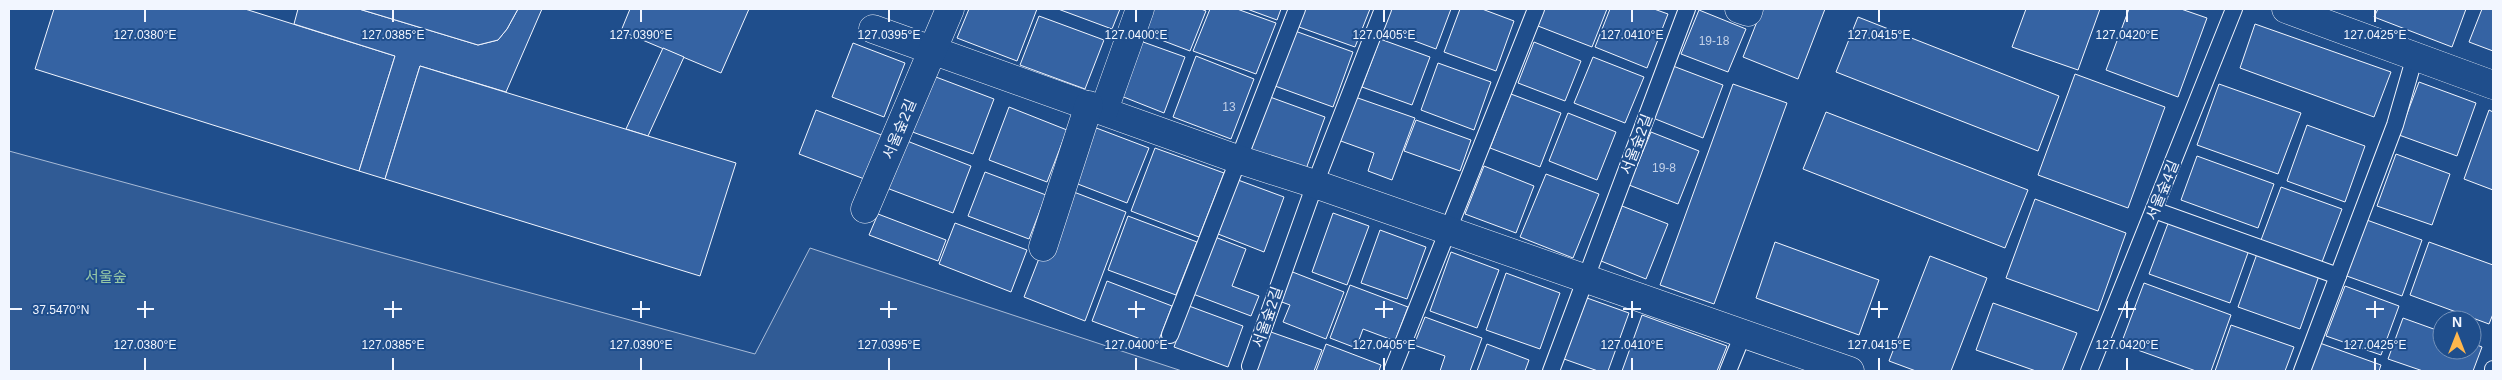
<svg xmlns="http://www.w3.org/2000/svg" width="2502" height="380" viewBox="0 0 2502 380" font-family="Arial,'Noto Sans KR',sans-serif">
	<style>
		.green { fill: #305b95; stroke: #a8bbd7 }
		.building { fill: #3563a3; stroke: #f2f6ff }
		.lines { fill: none; stroke-linecap: round; stroke-linejoin: round }
		.service-casing { stroke: #f2f6ff; stroke-width: 18 }
		.minor-casing { stroke: #f2f6ff; stroke-width: 29 }
		.service { stroke: #1f4e8c; stroke-width: 16 }
		.minor { stroke: #1f4e8c; stroke-width: 28 }
		.ticks { fill: none; stroke: #f2f6ff; stroke-width: 2 }
		.labels { text-anchor: middle; dominant-baseline: central; stroke-width: 4; stroke-linejoin: round; paint-order: stroke }
		.number-label { font-size: 12px; fill: #c3d1e8 }
		.street-label { font-size: 15px; fill: #f2f6ff; stroke: #1f4e8c }
		.park-label { font-size: 15px; fill: #97c8a6; stroke: #1f4e8c }
		.ticks-label { font-size: 12px; text-anchor: middle; fill: #f2f6ff; stroke: #1f4e8c; stroke-width: 4; stroke-linejoin: round; paint-order: stroke }
	</style>
	<rect width="100%" height="100%" fill="#1f4e8c"/>
	<polygon class="green" points="9,151 755,354 810,248 1182,371 9,371"/>
	<g class="building">
		<polygon points="54,9 245,9 395,56 359,171 35,69"/>
		<polygon points="298,9 359,9 478,45 498,40 507,29 518,9 542,9 506,92 420,66 385,179 359,171 395,56 294,24"/>
		<polygon points="359,9 518,9 507,29 498,40 478,45"/>
		<polygon points="630,9 749,9 721,73 621,31"/>
		<polygon points="969,9 1037,9 1017,61 957,38"/>
		<polygon points="1058,9 1120,9 1112,29"/>
		<polygon points="1143,9 1201,9 1206,11 1190,51 1135,30"/>
		<polygon points="1210,9 1237,9 1276,23 1256,74 1193,51"/>
		<polygon points="1247,9 1281,9 1277,20"/>
		<polygon points="1305,9 1370,9 1355,47 1299,27"/>
		<polygon points="1387,9 1451,9 1436,49 1380,28"/>
		<polygon points="1460,9 1482,9 1514,21 1496,71 1444,52"/>
		<polygon points="1544,9 1607,9 1592,47 1538,26"/>
		<polygon points="1610,9 1654,9 1668,14 1647,68 1595,47"/>
		<polygon points="1762,9 1825,9 1798,79 1743,57"/>
		<polygon points="2026,9 2100,9 2078,70 2012,47"/>
		<polygon points="2129,9 2181,9 2207,18 2178,97 2106,70"/>
		<polygon points="2378,9 2466,9 2452,47 2374,17"/>
		<polygon points="2482,9 2493,9 2493,51 2469,42"/>
		<polygon points="1699,10 1746,29 1728,72 1681,54"/>
		<polygon points="1039,16 1104,40 1085,89 1020,65"/>
		<polygon points="1858,17 2059,96 2038,151 1836,72"/>
		<polygon points="2255,24 2391,72 2374,117 2240,68"/>
		<polygon points="1295,31 1353,52 1333,107 1275,86"/>
		<polygon points="1132,38 1185,57 1164,113 1111,92"/>
		<polygon points="1380,39 1430,57 1412,105 1362,87"/>
		<polygon points="1534,42 1581,61 1565,101 1518,83"/>
		<polygon points="853,43 905,63 884,117 832,97"/>
		<polygon points="663,48 684,57 648,136 626,129"/>
		<polygon points="1196,56 1254,79 1231,139 1173,117"/>
		<polygon points="1593,57 1644,77 1625,123 1574,103"/>
		<polygon points="1438,63 1491,82 1474,130 1421,110"/>
		<polygon points="420,66 736,163 700,276 385,179"/>
		<polygon points="1673,66 1723,85 1703,138 1653,118"/>
		<polygon points="928,74 994,99 973,154 907,130"/>
		<polygon points="2075,74 2165,107 2128,208 2038,175"/>
		<polygon points="2419,82 2476,103 2457,156 2399,135"/>
		<polygon points="1733,84 1787,103 1714,304 1660,285"/>
		<polygon points="2219,84 2301,113 2278,174 2197,145"/>
		<polygon points="1511,94 1561,113 1540,167 1490,148"/>
		<polygon points="1270,97 1325,117 1306,169 1251,150"/>
		<polygon points="1355,97 1415,118 1392,180 1368,171 1374,153 1338,140"/>
		<polygon points="1009,107 1067,130 1047,182 989,160"/>
		<polygon points="816,110 884,136 867,180 799,154"/>
		<polygon points="2489,110 2493,112 2493,190 2464,179"/>
		<polygon points="1826,112 2028,190 2005,248 1803,169"/>
		<polygon points="1568,113 1616,132 1597,180 1549,161"/>
		<polygon points="1416,120 1471,140 1460,171 1404,151"/>
		<polygon points="2307,125 2365,146 2345,202 2287,181"/>
		<polygon points="1091,126 1149,148 1127,203 1070,181"/>
		<polygon points="1651,132 1699,151 1678,204 1629,185"/>
		<polygon points="902,139 971,166 953,213 884,187"/>
		<polygon points="1155,148 1224,173 1199,237 1131,211"/>
		<polygon points="2396,154 2450,174 2432,225 2377,206"/>
		<polygon points="2197,156 2274,184 2258,228 2181,200"/>
		<polygon points="1484,166 1534,186 1516,233 1465,214"/>
		<polygon points="985,172 1046,195 1029,239 968,216"/>
		<polygon points="1546,174 1599,194 1573,258 1520,237"/>
		<polygon points="1238,180 1284,197 1264,252 1218,234"/>
		<polygon points="2281,187 2342,209 2322,262 2261,240"/>
		<polygon points="1066,189 1126,212 1085,321 1024,297"/>
		<polygon points="2035,199 2126,233 2098,311 2006,278"/>
		<polygon points="1622,206 1668,224 1646,279 1601,261"/>
		<polygon points="1333,213 1369,226 1347,285 1312,272"/>
		<polygon points="878,214 946,240 938,261 869,235"/>
		<polygon points="1128,216 1197,242 1176,295 1108,270"/>
		<polygon points="2364,219 2422,240 2402,296 2344,275"/>
		<polygon points="2169,221 2249,250 2230,303 2149,274"/>
		<polygon points="955,223 1027,250 1011,292 939,264"/>
		<polygon points="1380,230 1426,247 1407,299 1361,283"/>
		<polygon points="1215,237 1246,249 1232,286 1259,296 1251,316 1193,294"/>
		<polygon points="1775,242 1879,280 1859,335 1756,298"/>
		<polygon points="2429,242 2493,265 2493,314 2489,324 2410,295"/>
		<polygon points="2258,251 2320,273 2300,329 2238,307"/>
		<polygon points="1451,252 1499,270 1477,328 1430,311"/>
		<polygon points="1930,256 1987,278 1951,371 1916,371 1889,361"/>
		<polygon points="1290,271 1344,292 1326,339 1283,322 1290,305 1279,301"/>
		<polygon points="1506,273 1560,293 1540,349 1486,330"/>
		<polygon points="1107,281 1172,306 1157,345 1092,321"/>
		<polygon points="2144,283 2231,315 2211,371 2196,371 2121,344"/>
		<polygon points="1350,285 1408,307 1395,341 1363,329 1356,348 1330,338"/>
		<polygon points="2345,286 2399,306 2381,355 2326,336"/>
		<polygon points="1587,298 1629,313 1608,371 1598,371 1564,359"/>
		<polygon points="1993,303 2077,333 2062,371 2036,371 1976,350"/>
		<polygon points="1189,306 1243,326 1228,367 1174,347"/>
		<polygon points="1642,315 1727,346 1717,371 1622,371"/>
		<polygon points="1425,317 1482,338 1470,371 1440,371 1445,356 1414,345"/>
		<polygon points="2403,318 2442,332 2442,350 2472,350 2472,343 2482,347 2473,371 2423,371 2388,359"/>
		<polygon points="2231,325 2294,347 2285,371 2215,371"/>
		<polygon points="1268,331 1322,350 1314,371 1253,371"/>
		<polygon points="2317,342 2381,365 2379,371 2306,371"/>
		<polygon points="1326,344 1381,365 1379,371 1316,371"/>
		<polygon points="1487,344 1529,360 1525,371 1477,371"/>
	</g>
	<g class="lines">
		<g class="service-casing">
			<g id="service">
				<polyline points="2154,210 2338,276"/>
				<polyline points="1170,335 1297,9"/>
				<polyline points="1250,366 1315,184 1383,9"/>
				<polyline points="1392,371 1536,9"/>
				<polyline points="1551,371 1687,9"/>
				<polyline points="1728,371 1743,334"/>
				<polyline points="2089,371 2234,9"/>
				<polyline points="2302,371 2395,125 2415,56"/>
				<polyline points="2493,371 2493,369"/>
			</g>
		</g>
		<g class="minor-casing">
			<g id="minor">
				<polyline points="1739,9 1748,12 1749,9"/>
				<polyline points="2286,9 2493,85"/>
				<polyline points="873,29 1237,159 1315,184 1850,371"/>
				<polyline points="1104,110 1140,9"/>
				<polyline points="865,209 950,9"/>
				<polyline points="1043,247 1089,105"/>
			</g>
		</g>
		<use href="#service" class="service"/>
		<use href="#minor" class="minor"/>
	</g>
	<path class="ticks" d="M145,10V22M393,10V22M641,10V22M889,10V22M1136,10V22M1384,10V22M1632,10V22M1879,10V22M2127,10V22M2375,10V22M145,301V318M393,301V318M641,301V318M889,301V318M1136,301V318M1384,301V318M1632,301V318M1879,301V318M2127,301V318M2375,301V318M10,309H22M137,309H154M384,309H402M632,309H650M880,309H897M1128,309H1145M1375,309H1393M1623,309H1641M1871,309H1888M2118,309H2136M2366,309H2384M145,358V370M393,358V370M641,358V370M889,358V370M1136,358V370M1384,358V370M1632,358V370M1879,358V370M2127,358V370M2375,358V370"/>
	<g class="labels">
		<g class="number-label">
			<text x="1714" y="41">19-18</text>
			<text x="1229" y="107">13</text>
			<text x="1664" y="168">19-8</text>
		</g>
		<g class="street-label">
			<text transform="translate(899 129) rotate(-67)">서울숲2길</text>
			<text transform="translate(1636 144) rotate(-69)">서울숲2길</text>
			<text transform="translate(2162 190) rotate(-68)">서울숲4길</text>
			<text transform="translate(1267 317) rotate(-71)">서울숲2길</text>
		</g>
		<g class="park-label">
			<text x="106" y="276">서울숲</text>
		</g>
	</g>
	<g class="ticks-label">
		<text x="145" y="39">127.0380°E</text>
		<text x="393" y="39">127.0385°E</text>
		<text x="641" y="39">127.0390°E</text>
		<text x="889" y="39">127.0395°E</text>
		<text x="1136" y="39">127.0400°E</text>
		<text x="1384" y="39">127.0405°E</text>
		<text x="1632" y="39">127.0410°E</text>
		<text x="1879" y="39">127.0415°E</text>
		<text x="2127" y="39">127.0420°E</text>
		<text x="2375" y="39">127.0425°E</text>
		<text x="61" y="314">37.5470°N</text>
		<text x="145" y="349">127.0380°E</text>
		<text x="393" y="349">127.0385°E</text>
		<text x="641" y="349">127.0390°E</text>
		<text x="889" y="349">127.0395°E</text>
		<text x="1136" y="349">127.0400°E</text>
		<text x="1384" y="349">127.0405°E</text>
		<text x="1632" y="349">127.0410°E</text>
		<text x="1879" y="349">127.0415°E</text>
		<text x="2127" y="349">127.0420°E</text>
		<text x="2375" y="349">127.0425°E</text>
	</g>
	<rect width="2502" height="380" fill="none" stroke="#f2f6ff" stroke-width="20"/>
	<g transform="translate(2457 335)"><circle r="24" fill="#1f4e8c" stroke="#7391ba"/>
	<path d="M0-4L9 19L0 12L-9 19Z" fill="#ffb74d"/>
	<text y="-8" font-size="14" font-weight="bold" text-anchor="middle" fill="#f2f6ff">N</text>
	</g>
</svg>
